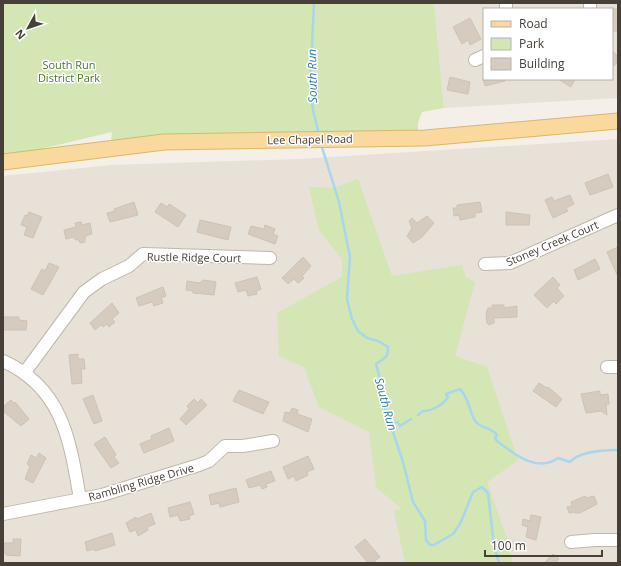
<svg xmlns="http://www.w3.org/2000/svg" width="621" height="566" viewBox="0 0 621 566" font-family="'Open Sans',sans-serif">
	<style>
		.residential { fill: #e7e1d7; fill-rule: evenodd }
		.green { fill: #d3e6b4 }
		.lines { fill: none; stroke-linecap: round; stroke-linejoin: round }
		.stream { stroke: #a9d6ed; stroke-width: 2.5 }
		.building { fill: #d5cbbf; stroke: #cfc2b3 }
		.minor-casing { stroke: #bfb7ac; stroke-width: 14 }
		.major-casing { stroke: #deb56d; stroke-width: 17 }
		.minor { stroke: #fff; stroke-width: 12 }
		.major { stroke: #f9d99d; stroke-width: 15 }
		.labels { text-anchor: middle; dominant-baseline: central; stroke-width: 3; stroke-linejoin: round; paint-order: stroke }
		.park-label { font-size: 11px; fill: #4e762d; stroke: #fff }
		.street-label { font-size: 11px; fill: #474038; stroke: #fff }
		.water-label { font-size: 12px; font-style: italic; fill: #347da6; stroke: #fff }
	</style>
	<rect width="100%" height="100%" fill="#f4f0e9"/>
	<g class="residential">
		<path d="M434,3H618V98L444,108ZM484,9H612V79H484Z"/>
		<polygon points="618,139 618,563 3,563 3,176 111,165 299,159"/>
	</g>
	<g class="green">
		<polygon points="3,3 434,3 444,108 422,112 418,123 418,131 413,132 210,134 111,142 112,132 3,158"/>
		<polygon points="358,179 392,276 462,265 466,277 475,282 455,356 487,367 518,460 487,482 508,542 513,563 405,563 394,511 402,509 376,487 369,432 319,407 304,367 279,356 277,313 342,277 342,259 319,230 309,187 333,188"/>
	</g>
	<g class="lines">
		<g class="stream">
			<polyline points="314,3 310,86 313,110 319,135"/>
			<path d="M321,144L339,202L350,257L347,299L352,319L358,331L367,338L378,341L388,347C388,359 384,358 376,364L380,379L382,399L403,462L413,502L425,521L426,540L430,545H434L453,534L460,524L473,492L482,487L488,493L494,546L499,563"/>
			<path d="M418,415L423,411C432,411 443,405 448,397L446,394L460,389C470,399 470,416 476,422C482,429 491,427 497,435L495,438L497,441C514,454 537,473 558,458L570,462C580,451 603,450 618,450"/>
			<polyline points="390,422 397,422 400,426 411,419"/>
		</g>
	</g>
	<g class="building">
		<rect x="612" y="9" width="6" height="22"/>
		<polygon points="470,18 481,39 470,45 468,40 462,44 453,27"/>
		<polygon points="612,50 618,57 618,62 612,67"/>
		<polygon points="450,77 470,82 468,94 447,90"/>
		<polygon points="483,79 504,79 505,81 485,86"/>
		<polygon points="558,79 575,79 571,87"/>
		<polygon points="608,174 613,187 590,195 585,183"/>
		<polygon points="570,195 574,204 566,208 568,211 553,218 545,200 552,197 554,201"/>
		<polygon points="134,202 138,215 110,222 107,213 115,211 114,209"/>
		<polygon points="480,202 482,212 475,213 475,217 460,220 459,215 454,216 453,208 457,208 457,205"/>
		<polygon points="161,203 167,207 169,204 186,215 178,227 155,212"/>
		<polygon points="29,212 42,217 33,238 24,235 27,227 21,225 25,215 27,216"/>
		<polygon points="506,212 530,215 529,225 506,225"/>
		<polygon points="427,216 434,223 422,237 413,243 407,236 412,228 409,221 412,218 417,223"/>
		<polygon points="200,220 231,227 228,240 197,232"/>
		<polygon points="81,222 82,225 90,223 92,234 85,236 85,242 80,243 79,240 76,240 73,237 66,239 64,230 76,227 75,223"/>
		<polygon points="265,225 275,229 273,234 278,236 275,244 248,234 251,226 264,229"/>
		<polygon points="618,247 618,277 607,252"/>
		<polygon points="303,257 311,266 302,276 304,278 298,283 294,279 288,284 282,278"/>
		<polygon points="595,259 600,269 578,280 574,270"/>
		<polygon points="49,263 59,267 43,295 31,289 42,269 45,271"/>
		<polygon points="257,277 261,289 256,291 257,294 248,296 246,290 238,292 235,283"/>
		<polygon points="553,277 560,285 557,288 564,296 556,304 554,301 547,308 534,295"/>
		<polygon points="204,280 216,282 214,295 193,293 193,291 186,290 187,281 199,283"/>
		<polygon points="163,287 166,296 161,298 163,303 154,306 152,302 139,306 136,298"/>
		<polygon points="112,303 119,313 112,319 115,322 109,327 107,324 103,327 101,325 95,330 90,323"/>
		<polygon points="492,305 504,305 504,308 517,306 517,317 494,318 494,323 489,325 487,323 486,314 488,308 493,308"/>
		<polygon points="3,317 19,317 19,320 27,321 26,330 3,330"/>
		<polygon points="78,354 78,359 84,359 85,369 81,369 82,383 72,384 69,355"/>
		<polygon points="539,383 547,388 548,387 562,399 556,407 533,391"/>
		<polygon points="239,390 269,402 263,414 233,401"/>
		<polygon points="600,391 600,395 608,394 609,404 606,404 607,415 601,411 586,413 581,394"/>
		<polygon points="93,395 102,421 94,424 83,399"/>
		<polygon points="194,399 198,403 201,399 207,405 186,425 180,419 189,409 187,406"/>
		<polygon points="11,400 14,404 15,402 29,419 21,426 3,411 3,407"/>
		<polygon points="292,408 298,410 297,414 312,419 308,432 283,421 285,412 290,413"/>
		<polygon points="169,428 174,441 144,453 140,444 152,439 151,436"/>
		<polygon points="105,437 116,455 114,457 119,463 111,468 94,444"/>
		<polygon points="39,453 46,458 33,483 25,479 30,466 27,464 31,455 36,458"/>
		<polygon points="308,456 314,469 307,472 308,475 296,481 294,476 288,479 283,467"/>
		<polygon points="271,471 275,481 266,484 267,487 262,489 260,485 249,488 246,480"/>
		<polygon points="236,488 239,502 220,507 219,503 211,505 209,495"/>
		<polygon points="585,496 586,498 594,496 597,504 580,513 575,513 574,512 569,513 567,507 572,506 571,502"/>
		<polygon points="190,502 194,514 189,516 190,519 180,521 178,515 170,517 168,508"/>
		<polygon points="151,513 155,524 147,527 148,530 138,536 136,530 130,532 126,523 136,517 137,519"/>
		<polygon points="531,515 541,517 536,540 526,537 528,527 522,525 523,519 530,521"/>
		<polygon points="112,533 115,545 95,551 94,549 87,551 85,542"/>
		<polygon points="13,539 21,539 20,556 6,555 6,553 3,553 3,543 13,543"/>
		<polygon points="365,539 380,557 372,563 368,563 355,547"/>
		<polygon points="553,554 559,559 555,563 544,563"/>
	</g>
	<g class="lines">
		<g class="minor-casing">
			<g id="minor">
				<polyline points="506,3 506,9"/>
				<polyline points="590,3 590,9"/>
				<polyline points="475,60 484,56"/>
				<polyline points="485,264 510,263 618,215"/>
				<path d="M3,361C63,388 70,441 80,499"/>
				<polyline points="607,367 618,367"/>
				<polyline points="25,372 84,292 102,279 129,266 143,254 270,258"/>
				<polyline points="3,514 102,495 199,465 209,461 225,446 243,446 273,441"/>
				<polyline points="571,542 595,540 618,540"/>
			</g>
		</g>
		<g class="major-casing">
			<polyline id="major" points="3,162 164,142 425,138 618,121"/>
		</g>
		<use href="#minor" class="minor"/>
		<use href="#major" class="major"/>
	</g>
	<g class="labels">
		<g class="park-label">
			<text x="69" y="64">South Run<tspan x="69" dy="13">District Park</tspan></text>
		</g>
		<g class="street-label">
			<text transform="translate(310 139) rotate(-1)">Lee Chapel Road</text>
			<text transform="translate(552 243) rotate(-23)">Stoney Creek Court</text>
			<text transform="translate(194 257) rotate(1)">Rustle Ridge Court</text>
			<text transform="translate(141 482) rotate(-16)">Rambling Ridge Drive</text>
		</g>
		<g class="water-label">
			<text transform="translate(312 76) rotate(-91)">South Run</text>
			<text transform="translate(386 404) rotate(75)">South Run</text>
		</g>
	</g>
	<rect width="621" height="566" fill="none" stroke="#474038" stroke-width="8"/>
	<rect x="483" y="8" width="130" height="72" fill="#ffffff" stroke="#b5b3af"/>
	<rect x="491" y="21" width="20" height="6" fill="#f9d99d" stroke="#b5b3af"/>
	<text x="519" y="28" font-size="12" fill="#474038">Road</text>
	<rect x="491" y="38" width="20" height="12" fill="#d3e6b4" stroke="#b5b3af"/>
	<text x="519" y="48" font-size="12" fill="#474038">Park</text>
	<rect x="491" y="58" width="20" height="12" fill="#d5cbbf" stroke="#b5b3af"/>
	<text x="519" y="68" font-size="12" fill="#474038">Building</text>
	<g transform="translate(28 28) rotate(230)" stroke="#ffffff" stroke-width="3" paint-order="stroke">
	<path d="M0-3L7 15L0 10L-7 15Z" fill="#474038"/>
	<text y="-6" font-size="11" font-weight="bold" text-anchor="middle" fill="#474038">N</text>
	</g>
	<path d="M485 550v6h117v-6" fill="none" stroke="#474038" stroke-width="2"/>
	<text x="491" y="550" font-size="12" fill="#474038" stroke="#ffffff" stroke-width="3" paint-order="stroke">100 m</text>
</svg>
